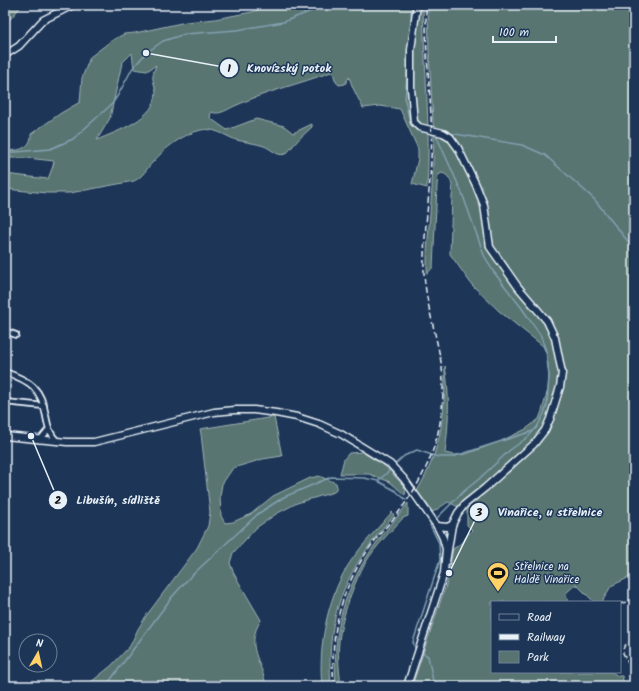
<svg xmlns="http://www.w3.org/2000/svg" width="639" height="691" viewBox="0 0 639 691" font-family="Kalam,sans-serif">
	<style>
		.green { fill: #587471; stroke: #a0b2b4; fill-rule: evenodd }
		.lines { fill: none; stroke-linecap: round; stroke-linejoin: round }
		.stream { stroke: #83a1b2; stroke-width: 1.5 }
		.minor-casing { stroke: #e8f1f8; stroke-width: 8 }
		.tertiary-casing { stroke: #e8f1f8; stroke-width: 9 }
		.minor { stroke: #1d3557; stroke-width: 4.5 }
		.tertiary { stroke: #1d3557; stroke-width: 6 }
		.rail { stroke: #e8f1f8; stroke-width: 1.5; stroke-dasharray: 6 3; stroke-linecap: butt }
		.labels { text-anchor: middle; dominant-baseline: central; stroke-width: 3; stroke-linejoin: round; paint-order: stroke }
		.poi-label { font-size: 11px; fill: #e8f1f8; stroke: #1d3557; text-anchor: start }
		.leader { fill: none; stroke: #e8f1f8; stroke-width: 1.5 }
		.callout-dot { fill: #e8f1f8; stroke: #1d3557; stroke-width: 1.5 }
		.mark-label { font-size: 12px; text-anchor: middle; font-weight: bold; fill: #111 }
		.callout-label { font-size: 12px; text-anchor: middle; font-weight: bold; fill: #e8f1f8; stroke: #1d3557; stroke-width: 3; stroke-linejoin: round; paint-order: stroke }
	</style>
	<rect width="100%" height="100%" fill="#1d3557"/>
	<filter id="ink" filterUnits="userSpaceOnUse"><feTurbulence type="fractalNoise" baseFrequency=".025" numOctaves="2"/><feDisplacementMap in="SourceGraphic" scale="8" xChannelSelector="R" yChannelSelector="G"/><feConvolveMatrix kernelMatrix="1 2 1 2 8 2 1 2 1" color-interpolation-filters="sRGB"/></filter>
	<g filter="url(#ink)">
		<g class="green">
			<polygon points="5,5 22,5 7,23 5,23"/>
			<path d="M271,5H423C424,66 431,127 427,188L412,184L418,159V149L400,109L380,106L363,108L353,88L349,77L345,84L339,85L336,82L333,73L331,72C300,84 267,91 237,105C229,108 220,116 211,112L210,118L227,130L256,119L284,126L293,133L312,124V127L299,139L286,154C277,157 272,149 264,146C255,143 245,142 236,140C226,136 213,127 201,130C183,134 165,148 153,162C146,169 143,177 134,181L70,193H47L5,189V174L48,179L53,166L54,161L27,158H5V150C16,152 32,149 31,134L61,113L80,102L82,78L90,57L111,41L124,34L135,33L186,22L215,19L252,12ZM132,53L134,69L147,71L156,65C155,68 153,73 153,76C152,81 156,87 156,92C156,119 117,131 97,140L110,118L122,63Z"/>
			<path d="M428,5H634V575L611,586L602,602H594L576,584L565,594L569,602H492V672H612L618,676H622L624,685L623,686H412L447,582L453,549L460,544L472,530L467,525V511L448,502L433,512L417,491C442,449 445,414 445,366C450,396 449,423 445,453L454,455L466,454L499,442L526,429L539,419L542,411L548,389L549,376L547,355L543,346L499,311L472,285L450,254L452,196C454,188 451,175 442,173L438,175L437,186L433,267L427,274V251L432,188L434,138L429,53Z"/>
			<path d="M274,417L282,456L263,459L233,468L222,484L220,496L221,516L225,523L233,522L251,514L273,496L310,478L319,476L336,483L337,487L334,492L297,503L276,514L256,528L233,553L230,563L234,574L261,620C244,647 262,660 266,686H86L111,666L130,646L138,629L146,616L197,548L208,526L210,512L201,434L200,429Z"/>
			<polygon points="362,452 386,467 406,488 405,495 390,482 369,474 340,474 344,459 349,453"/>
			<path d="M408,503V516L403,518C390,532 376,546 366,562C355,579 343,614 340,634C337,651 339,669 341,686H336C332,630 344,587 377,542C387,528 399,516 408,503Z"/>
			<path d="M392,512L394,515C347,569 325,612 331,686H322C318,648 327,600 347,567C358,549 378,528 392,512Z"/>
		</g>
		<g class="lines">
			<g class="stream">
				<polyline points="411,31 411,5"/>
				<polyline points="408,62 405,100 409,118 416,129 419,131 436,135 462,193 484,255 493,271 521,307 541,336 546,351 549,376 547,404 544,414 537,427 528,437 510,450 479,479 463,492 434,521"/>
				<polyline points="450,134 455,134 522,145 545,155 594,199 634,249"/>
				<polyline points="5,153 50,149 73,139 112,104 118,95 132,69 146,53 163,41 185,34 237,30 283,22 327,5"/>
				<polyline points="393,466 404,456 417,450 438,457 452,457 533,431"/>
				<polyline points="378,481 396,491 406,500"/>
				<polyline points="416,651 413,642 440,560 439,543 430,525 432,523"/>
				<polyline points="420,652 428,656 434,686"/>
				<polyline points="106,686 172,597 189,578 259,513 284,497 331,477 364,478 378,481 391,469"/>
			</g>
			<g class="minor-casing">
				<g id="minor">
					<polyline points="5,331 16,335"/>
					<path d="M5,372C31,381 41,388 46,416C48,427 50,434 57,441"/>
					<polyline points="5,402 44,406"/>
					<polyline points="40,440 49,429"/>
				</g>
			</g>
			<g class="tertiary-casing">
				<g id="tertiary">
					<polyline points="417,5 411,50 411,88 414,122 419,127 443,133 450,137 458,148 476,185 484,205 490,247 518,287 547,321 555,338 562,373 560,387 550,419 545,430 534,444 485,488 465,504 458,513 452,525 446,562"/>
					<polyline points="5,55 19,46 43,20 73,5"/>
					<polyline points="5,436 67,442 94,442 214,412 235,410 254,410 276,413 297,417 319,424 341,434 390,464 404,479 437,526 443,538 446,549 444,573 407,686"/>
					<polyline points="437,526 447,527 452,525"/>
				</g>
			</g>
			<use href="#minor" class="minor"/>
			<use href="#tertiary" class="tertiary"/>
			<g class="rail">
				<polyline points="620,604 634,599"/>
				<path d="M631,682L634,675L623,653C622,645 628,643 634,640"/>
				<path d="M334,686C329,631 342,583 376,539C382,531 389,524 395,517C416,490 432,462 439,428C443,409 444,388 442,368C437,336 426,305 424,273C423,235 430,197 431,159C433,124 429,90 427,55C426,38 426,22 426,5"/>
			</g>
		</g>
	</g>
	<defs>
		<g id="stadium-pin" transform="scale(1.15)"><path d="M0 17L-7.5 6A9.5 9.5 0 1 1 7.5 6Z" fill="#ffd166" stroke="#1d3557"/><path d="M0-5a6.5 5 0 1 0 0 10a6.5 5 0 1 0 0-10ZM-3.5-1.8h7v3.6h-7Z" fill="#111"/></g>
	</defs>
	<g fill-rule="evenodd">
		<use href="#stadium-pin" x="498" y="573"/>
	</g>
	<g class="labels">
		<g class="poi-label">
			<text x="514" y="567">Střelnice na<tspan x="514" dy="13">Haldě Vinařice</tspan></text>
		</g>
	</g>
	<path class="leader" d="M146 53L229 68M31 436L58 500M449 573L479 512"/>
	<g class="callout-dot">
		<circle cx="146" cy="53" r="4"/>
		<circle cx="31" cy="436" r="4"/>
		<circle cx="449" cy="573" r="4"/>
		<circle cx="229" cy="68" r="10"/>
		<circle cx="58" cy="500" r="10"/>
		<circle cx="479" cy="512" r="10"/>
	</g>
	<g class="mark-label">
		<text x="229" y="72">1</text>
		<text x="58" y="504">2</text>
		<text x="479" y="516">3</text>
	</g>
	<g class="callout-label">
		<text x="289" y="72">Knovízský potok</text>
		<text x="118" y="504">Libušín, sídliště</text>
		<text x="550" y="516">Vinařice, u střelnice</text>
	</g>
	<rect width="639" height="691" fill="none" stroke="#1d3557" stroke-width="20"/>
	<rect x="10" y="10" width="619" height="671" fill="none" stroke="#e8f1f8" stroke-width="1.5" filter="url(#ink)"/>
	<rect x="491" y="601" width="130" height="72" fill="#1d3557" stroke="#6e8097"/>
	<rect x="499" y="614" width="20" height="6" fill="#1d3557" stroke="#6e8097"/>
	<text x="527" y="621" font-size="12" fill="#e8f1f8">Road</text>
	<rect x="499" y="634" width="20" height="6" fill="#e8f1f8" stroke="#6e8097"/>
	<text x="527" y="641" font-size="12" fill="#e8f1f8">Railway</text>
	<rect x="499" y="651" width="20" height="12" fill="#587471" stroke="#6e8097"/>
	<text x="527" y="661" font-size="12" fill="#e8f1f8">Park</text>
	<g transform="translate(38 653) rotate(9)"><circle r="19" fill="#1d3557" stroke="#6e8097"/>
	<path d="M0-3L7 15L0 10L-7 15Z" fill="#ffd166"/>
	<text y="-6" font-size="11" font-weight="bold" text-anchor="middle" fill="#e8f1f8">N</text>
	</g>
	<path d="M493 36v6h63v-6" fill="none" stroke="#e8f1f8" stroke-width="2"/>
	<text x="499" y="36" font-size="12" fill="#e8f1f8" stroke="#1d3557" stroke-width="3" paint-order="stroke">100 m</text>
</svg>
